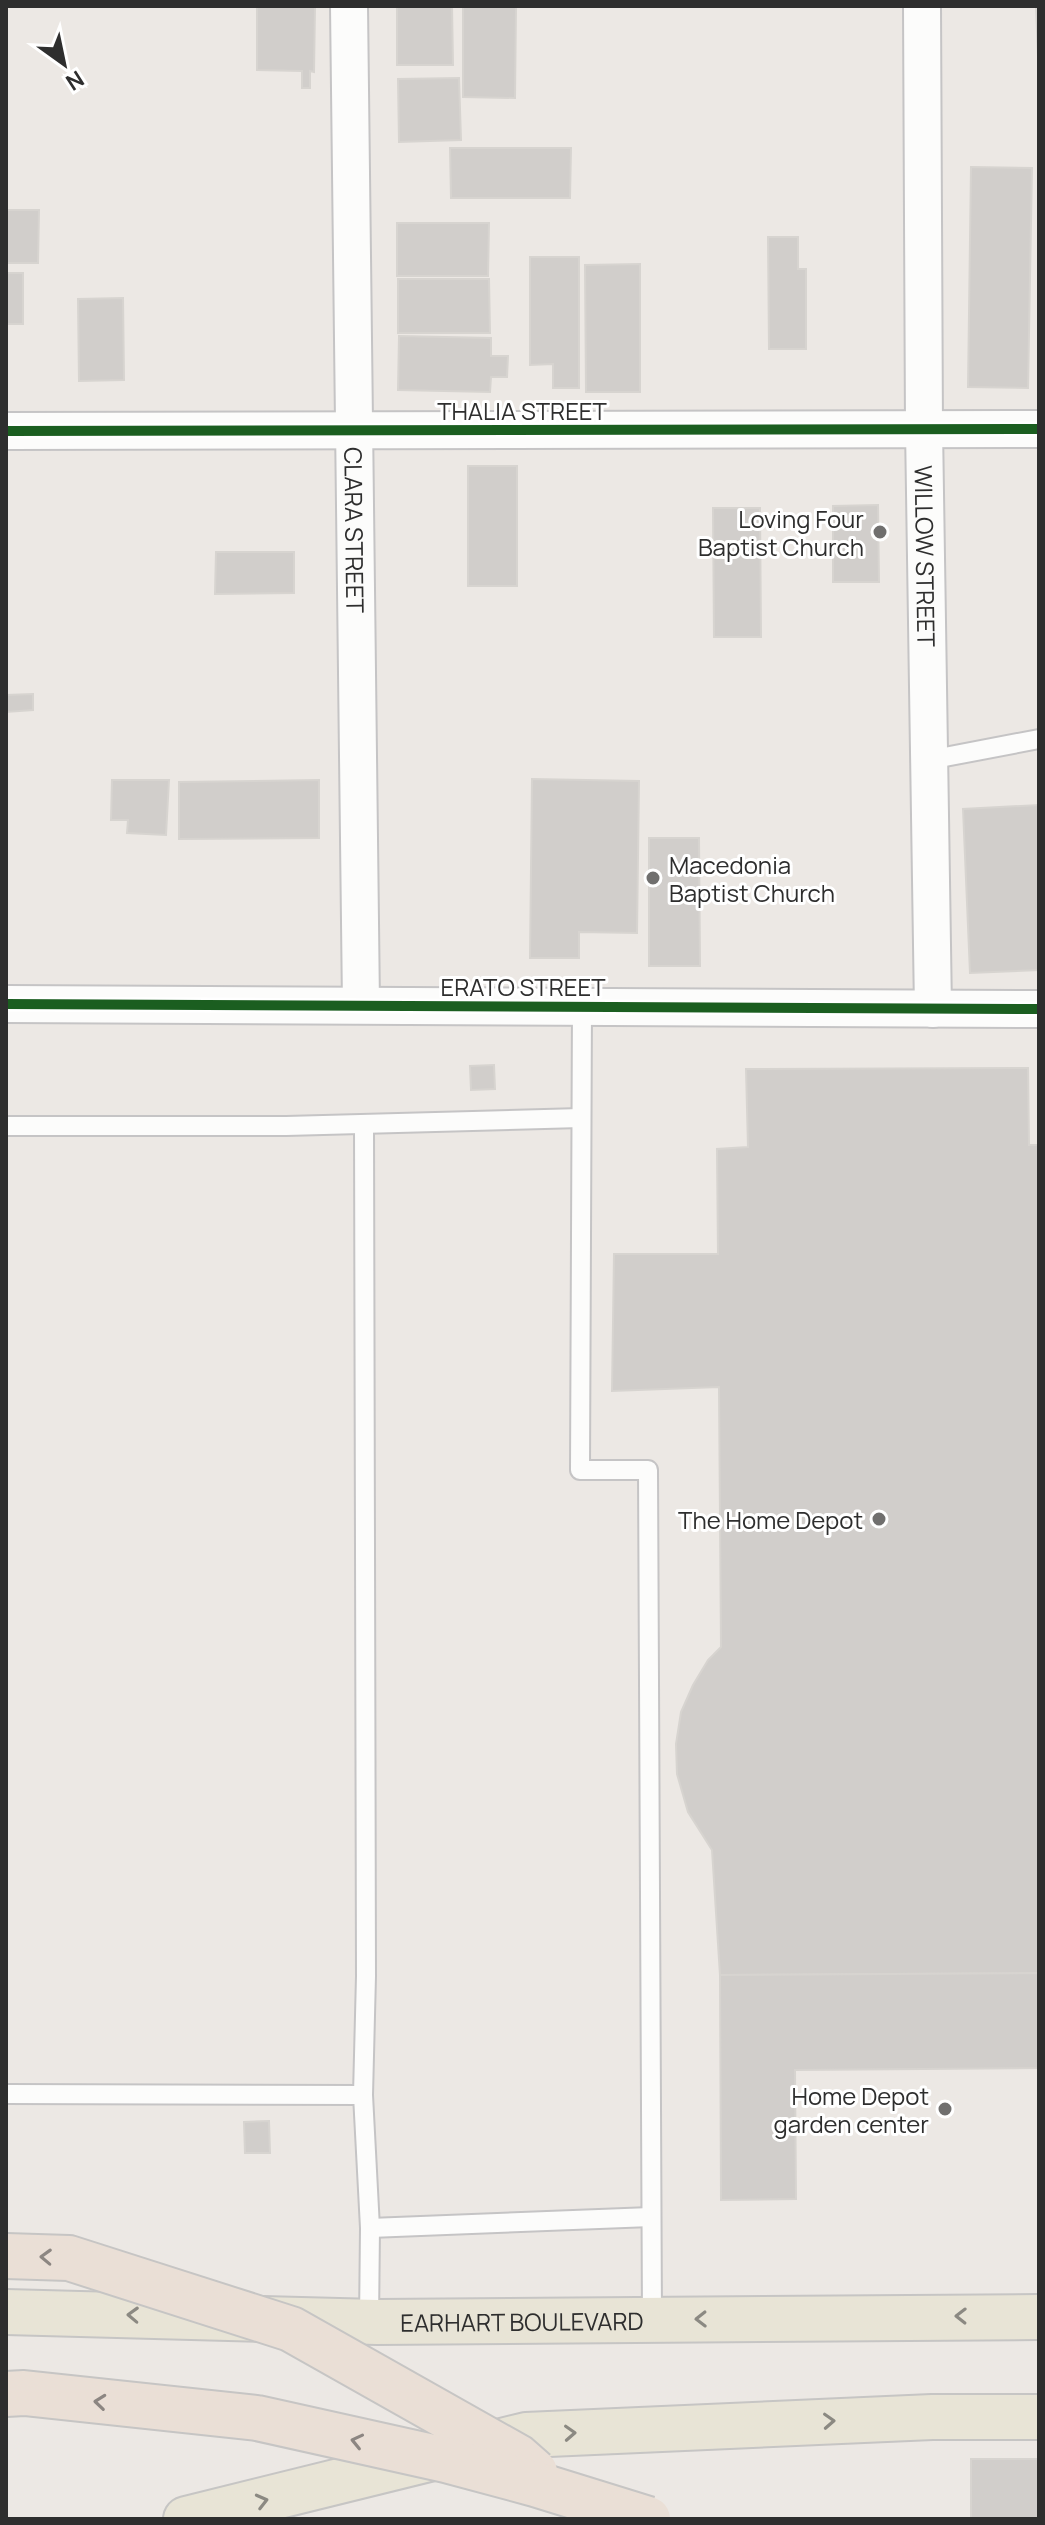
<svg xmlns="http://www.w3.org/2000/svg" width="1045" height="2525" viewBox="0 0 1045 2525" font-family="Manrope,sans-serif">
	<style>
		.building { fill: #d1cecb; stroke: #d7d4d0; stroke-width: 2 }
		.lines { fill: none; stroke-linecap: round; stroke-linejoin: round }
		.lane-casing { stroke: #c5c4c5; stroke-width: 22 }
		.street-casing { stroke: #c5c4c5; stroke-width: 40 }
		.primary-casing { stroke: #c6c5c4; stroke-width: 48 }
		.lane { stroke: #fcfcfb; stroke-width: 18 }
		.street { stroke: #fcfcfb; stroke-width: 36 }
		.primary { stroke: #e8e4d6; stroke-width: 44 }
		.highway-bridge-casing { stroke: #c6c5c4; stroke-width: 48; stroke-linecap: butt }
		.highway-bridge { stroke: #eadfd6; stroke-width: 44 }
		.cycleway-casing { stroke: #fff; stroke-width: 15 }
		.cycleway { stroke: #1b5e20; stroke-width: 10 }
		.oneway { stroke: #8c8682 }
		.oneway2 { stroke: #8b8982 }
		.poi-dot { fill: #706f6e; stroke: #fff; stroke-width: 3 }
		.labels { text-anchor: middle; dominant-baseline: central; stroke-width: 6; stroke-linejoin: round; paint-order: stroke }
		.street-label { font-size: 24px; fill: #2e2e2e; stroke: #fff }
		.poi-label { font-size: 24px; fill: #2e2e2e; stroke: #fff; text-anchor: end }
	</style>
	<rect width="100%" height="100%" fill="#ece8e4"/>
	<g class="building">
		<polygon points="257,6 315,6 314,72 310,71 310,88 302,88 302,71 257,70"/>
		<polygon points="397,6 452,6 453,65 397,65"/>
		<polygon points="463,6 516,6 515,98 463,97"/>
		<polygon points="1036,6 1039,6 1039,56 1038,56"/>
		<polygon points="459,78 461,140 399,142 398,79"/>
		<polygon points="450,148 571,148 570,198 451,198"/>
		<polygon points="971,167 1032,168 1028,388 968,387"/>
		<polygon points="6,210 39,210 38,263 6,263"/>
		<polygon points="397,223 489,223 488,276 397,276"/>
		<polygon points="768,237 798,237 798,269 806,269 806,349 769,349"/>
		<polygon points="530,257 579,257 579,388 553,388 553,364 530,365"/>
		<polygon points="640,264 640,392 586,392 585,265"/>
		<rect x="6" y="273" width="17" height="51"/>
		<polygon points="398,279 489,279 490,333 398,333"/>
		<polygon points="123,298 124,380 79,381 78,299"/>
		<polygon points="399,336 491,338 491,356 508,356 507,377 491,377 490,392 398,390"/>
		<rect x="468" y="466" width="49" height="120"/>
		<polygon points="878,505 879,582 833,582 833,506"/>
		<polygon points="713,508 760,508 761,637 714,637"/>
		<polygon points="216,552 294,552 294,593 215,594"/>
		<polygon points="33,694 33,710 6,712 6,695"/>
		<polygon points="532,779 639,781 637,933 579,932 579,958 530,958"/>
		<polygon points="112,780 169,780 166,835 127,833 128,820 111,820"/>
		<polygon points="319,780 319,838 179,839 179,782"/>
		<polygon points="1039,805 1039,970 970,973 963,809"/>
		<polygon points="649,838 699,838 700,966 649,966"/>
		<polygon points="494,1065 495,1089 471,1090 470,1066"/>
		<polygon points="1028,1068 1029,1145 1039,1145 1039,1973 720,1975 712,1850 688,1812 677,1774 676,1744 681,1712 693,1685 708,1660 721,1647 719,1387 612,1391 614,1254 718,1254 717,1149 748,1147 746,1069"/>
		<polygon points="1039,1973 1039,2068 795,2070 796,2199 721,2200 720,1975"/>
		<polygon points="269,2121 270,2153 245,2153 244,2122"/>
		<rect x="971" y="2459" width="68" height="60"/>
	</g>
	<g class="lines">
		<g class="lane-casing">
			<g id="lane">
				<polyline points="929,760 1039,739"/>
				<polyline points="582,1006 580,1470 648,1470 652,2319"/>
				<polyline points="6,1126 286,1126 581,1118"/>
				<polyline points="6,2094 363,2095 370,2228 369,2322"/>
				<polyline points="363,2095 366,1976 364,1124"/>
				<polyline points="370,2228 651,2217"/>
			</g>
		</g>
		<g class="street-casing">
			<g id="street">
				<path id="s1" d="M349,6L361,1005"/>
				<path id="s2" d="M922,6L924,428L933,1009"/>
				<polyline points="6,431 1039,429"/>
				<polyline points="6,1004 1039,1009"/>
			</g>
		</g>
		<g class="primary-casing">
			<g id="primary">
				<path id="s3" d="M6,2312L377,2322L1039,2317"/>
				<polyline points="186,2519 526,2435 932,2417 1039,2417"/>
			</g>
		</g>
		<use href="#lane" class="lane"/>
		<use href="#street" class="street"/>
		<use href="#primary" class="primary"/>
		<g class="highway-bridge-casing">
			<g id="highway-bridge">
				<polyline points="6,2256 69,2258 291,2329 518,2457 535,2472"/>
				<polyline points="6,2394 24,2393 257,2418 446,2460 535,2484 648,2519"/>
			</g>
		</g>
		<use href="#highway-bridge" class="highway-bridge"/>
		<g class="cycleway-casing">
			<g id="cycleway">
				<polyline points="6,431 1039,429"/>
				<polyline points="6,1004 1039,1009"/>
			</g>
		</g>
		<use href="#cycleway" class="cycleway"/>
	</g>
	<defs><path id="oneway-chevron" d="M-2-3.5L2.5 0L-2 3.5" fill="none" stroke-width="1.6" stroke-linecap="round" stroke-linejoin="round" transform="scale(2)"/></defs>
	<g class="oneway">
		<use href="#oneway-chevron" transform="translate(46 2257) rotate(-178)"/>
		<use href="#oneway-chevron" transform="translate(100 2402) rotate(-174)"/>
		<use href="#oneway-chevron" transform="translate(357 2441) rotate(-167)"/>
	</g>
	<g class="oneway2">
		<use href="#oneway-chevron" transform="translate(133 2315) rotate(-178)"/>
		<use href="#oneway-chevron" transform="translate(961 2316) rotate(-179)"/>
		<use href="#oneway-chevron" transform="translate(701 2319) rotate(179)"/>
		<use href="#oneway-chevron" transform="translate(829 2421) rotate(-3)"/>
		<use href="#oneway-chevron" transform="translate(570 2433) rotate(-3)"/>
		<use href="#oneway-chevron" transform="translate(262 2501) rotate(-14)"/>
	</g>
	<g class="poi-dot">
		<circle cx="880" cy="532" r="8"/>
		<circle cx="653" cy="878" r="8"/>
		<circle cx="879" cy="1519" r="8"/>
		<circle cx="945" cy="2109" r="8"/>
	</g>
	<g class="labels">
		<g class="street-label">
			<text x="522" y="410">THALIA STREET</text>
			<text stroke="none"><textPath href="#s1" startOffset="524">CLARA STREET</textPath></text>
			<text stroke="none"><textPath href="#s2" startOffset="550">WILLOW STREET</textPath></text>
			<text x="523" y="986">ERATO STREET</text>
			<text stroke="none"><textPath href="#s3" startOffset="516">EARHART BOULEVARD</textPath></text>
		</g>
		<g class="poi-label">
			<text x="864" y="518">Loving Four<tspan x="864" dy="28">Baptist Church</tspan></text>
			<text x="669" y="864" text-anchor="start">Macedonia<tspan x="669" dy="28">Baptist Church</tspan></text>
			<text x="863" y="1519">The Home Depot</text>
			<text x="929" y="2095">Home Depot<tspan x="929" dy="28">garden center</tspan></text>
		</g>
	</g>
	<rect width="1045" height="2525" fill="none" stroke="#2e2e2e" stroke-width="16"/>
	<g transform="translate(64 64) rotate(147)" stroke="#ffffff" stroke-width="6" paint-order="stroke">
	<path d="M0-6L14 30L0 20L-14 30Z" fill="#2e2e2e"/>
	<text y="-12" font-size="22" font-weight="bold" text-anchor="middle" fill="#2e2e2e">N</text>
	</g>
</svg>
